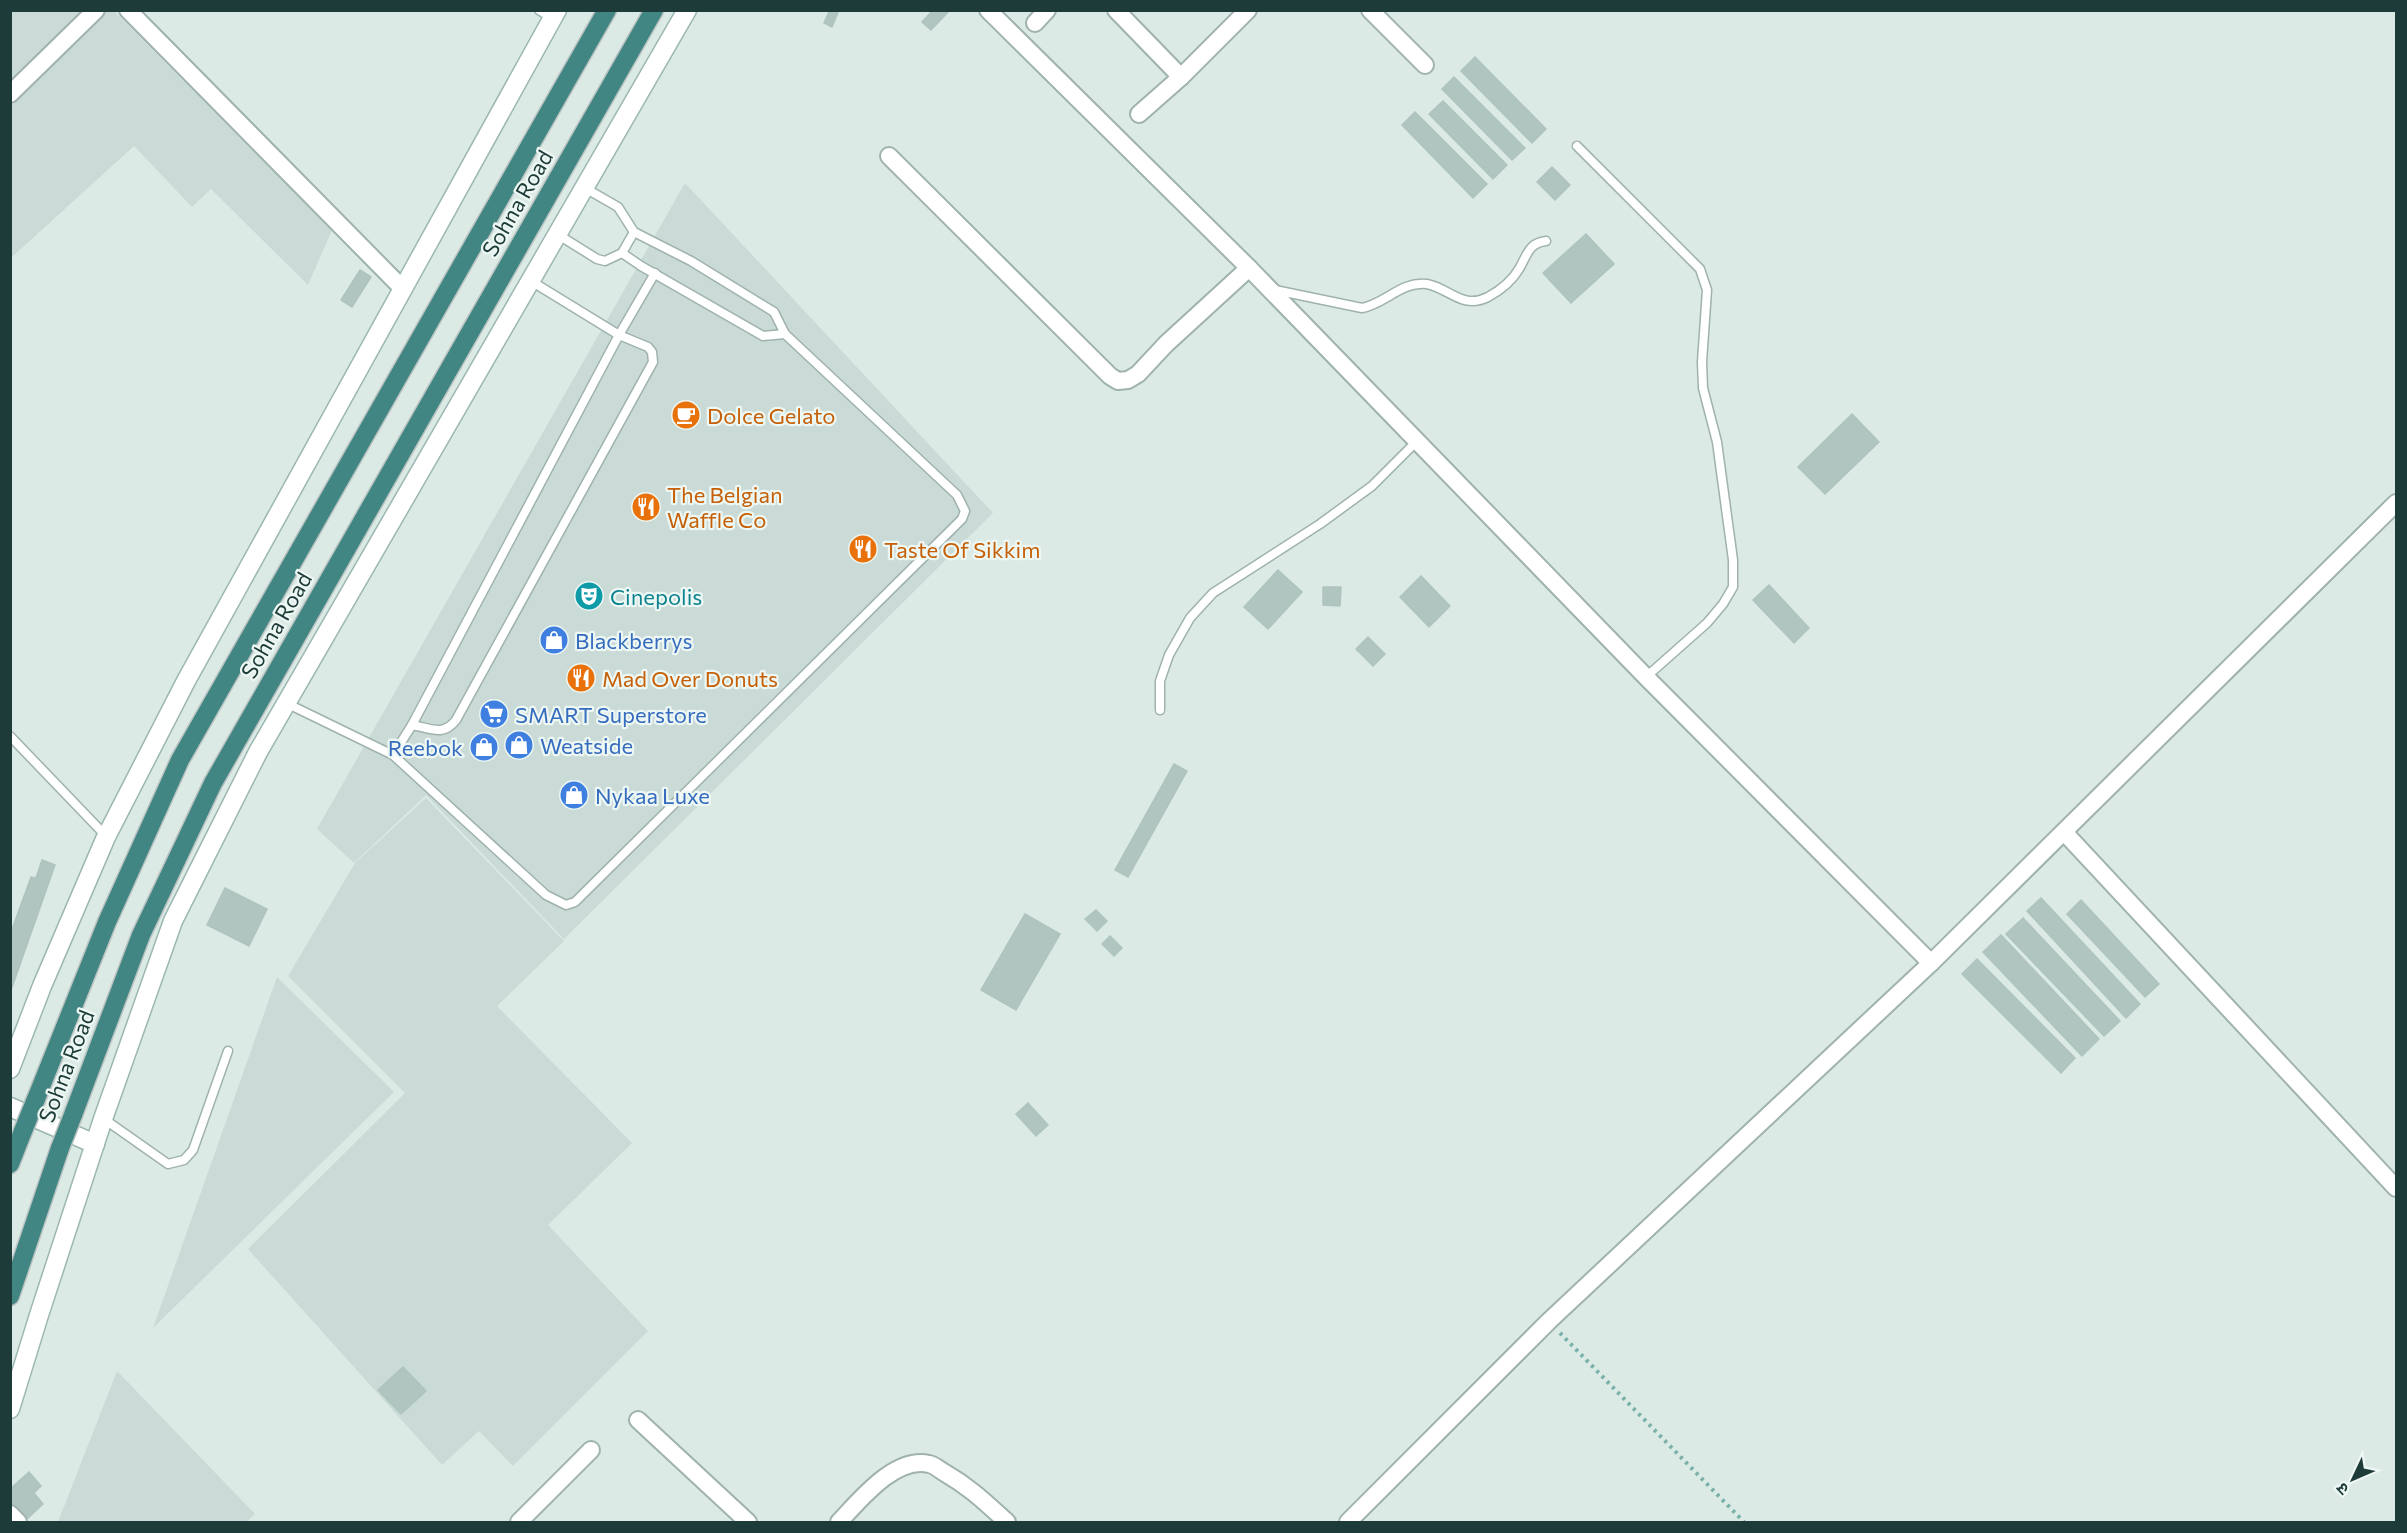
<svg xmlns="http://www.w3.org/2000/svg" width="2407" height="1533" viewBox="0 0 2407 1533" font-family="Commissioner,'Noto Sans Devanagari',sans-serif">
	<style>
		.built { fill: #cadad6 }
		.building { fill: #b1c5c0; stroke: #aec4bf; stroke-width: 1.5 }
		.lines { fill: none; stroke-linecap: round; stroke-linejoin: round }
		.service-casing { stroke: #9fb2ae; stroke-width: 11 }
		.minor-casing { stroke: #9fb2ae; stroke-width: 20 }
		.secondary-casing { stroke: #9bb7b1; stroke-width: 21 }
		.trunk-casing { stroke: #bbc4c3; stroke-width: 21 }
		.path { stroke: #79b1a9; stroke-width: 4; stroke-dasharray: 3 4.5; stroke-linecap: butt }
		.service { stroke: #fff; stroke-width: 8 }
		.minor { stroke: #fff; stroke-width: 16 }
		.secondary { stroke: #fff; stroke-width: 18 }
		.trunk { stroke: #418682; stroke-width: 18 }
		.trunk-bridge-casing { stroke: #bbc4c3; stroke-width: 21; stroke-linecap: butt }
		.trunk-bridge { stroke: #418682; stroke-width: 18 }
		.labels { text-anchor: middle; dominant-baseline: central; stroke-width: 4.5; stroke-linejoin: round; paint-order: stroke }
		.street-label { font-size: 22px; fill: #1d3b38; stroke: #edf7f3 }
		.food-label { font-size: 22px; fill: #c56008; stroke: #edf7f3; text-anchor: start }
		.culture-label { font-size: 22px; fill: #0d838f; stroke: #edf7f3; text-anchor: start }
		.shop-label { font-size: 22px; fill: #366cbe; stroke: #edf7f3; text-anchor: start }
	</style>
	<rect width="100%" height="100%" fill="#dceae6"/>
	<g class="built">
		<polygon points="11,11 114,11 332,230 308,285 211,189 192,207 134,146 11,258"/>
		<polygon points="685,183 993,513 564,939 426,795 354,863 317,829"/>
		<polygon points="426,798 564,941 497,1006 632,1143 548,1225 648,1331 513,1466 479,1431 442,1465 248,1249 405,1093 288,976 355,863"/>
		<polygon points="277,977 394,1092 153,1328"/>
		<polygon points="117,1371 255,1514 246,1522 58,1522"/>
	</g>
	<g class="building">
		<polygon points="830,10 839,10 832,27 824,23"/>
		<polygon points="933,10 950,10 931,30 922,22"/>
		<polygon points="1475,57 1546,129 1532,143 1461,71"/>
		<polygon points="1454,77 1525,148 1512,160 1442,89"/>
		<polygon points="1443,101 1507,165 1493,179 1429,114"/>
		<polygon points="1415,112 1487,184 1473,198 1402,125"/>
		<polygon points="1552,167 1570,185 1555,200 1537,182"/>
		<polygon points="1586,234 1614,264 1571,303 1543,273"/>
		<polygon points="360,270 371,277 352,307 341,300"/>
		<polygon points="1852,414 1879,442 1825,494 1798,467"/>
		<polygon points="1278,570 1302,592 1268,629 1244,607"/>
		<polygon points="1421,576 1450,606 1429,627 1400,597"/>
		<polygon points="1769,585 1809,628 1794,643 1753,600"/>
		<polygon points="1323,587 1341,587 1340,606 1323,605"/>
		<polygon points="1368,637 1385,654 1373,666 1356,649"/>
		<polygon points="1174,764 1187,771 1128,877 1115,870"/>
		<polygon points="42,860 55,865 10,993 10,935 31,877 36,878"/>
		<polygon points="225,888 267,909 249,946 207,925"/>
		<polygon points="2041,898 2140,1004 2126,1018 2027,911"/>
		<polygon points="2081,900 2159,984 2145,997 2067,914"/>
		<polygon points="1096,910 1107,921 1097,931 1085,919"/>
		<polygon points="1025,914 1060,934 1016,1010 981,990"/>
		<polygon points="2023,918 2120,1021 2104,1036 2006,934"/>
		<polygon points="2001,935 2099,1039 2082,1056 1983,952"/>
		<polygon points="1110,936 1122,948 1114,956 1102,944"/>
		<polygon points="1977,959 2075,1058 2061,1073 1962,974"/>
		<polygon points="1028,1103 1048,1125 1036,1136 1016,1114"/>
		<polygon points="403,1367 426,1391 401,1414 378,1390"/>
		<polygon points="29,1472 41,1486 34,1493 43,1504 27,1519 10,1502 10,1489"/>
	</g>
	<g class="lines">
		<g class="service-casing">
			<g id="service">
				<polyline points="539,10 552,18"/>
				<polyline points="1577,146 1700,269 1707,290 1702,362 1703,388 1717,442 1733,560 1733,587 1723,604 1707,623 1646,677"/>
				<polyline points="557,234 597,259 605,261 622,253 641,266 763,336 785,334"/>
				<polyline points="622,253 634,232"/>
				<path d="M1275,290L1362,308C1385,304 1401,281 1427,284C1449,288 1462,310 1488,297C1499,291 1512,281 1519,269C1527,256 1528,243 1546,241"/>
				<polyline points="286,703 393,755 546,895 566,905 575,902 962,519 965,511 957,495 785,334 774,312 691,261 634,232 618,207 585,188"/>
				<polyline points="1160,710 1160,681 1169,655 1190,618 1213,593 1320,524 1372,486 1417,441"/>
				<path d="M412,725C430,728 443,737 456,720L653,362L652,352L648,347L619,335L531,281"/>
				<polyline points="10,736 106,836"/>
				<polyline points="393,755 412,725 619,335 655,273"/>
				<polyline points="104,1119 168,1164 184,1160 193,1150 228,1051"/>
			</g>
		</g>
		<g class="minor-casing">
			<g id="minor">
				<polyline points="128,10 403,289"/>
				<polyline points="988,10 1249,268 1646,677 1931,963"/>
				<polyline points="1116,10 1181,77"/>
				<polyline points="1370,10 1425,65"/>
				<polyline points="1035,23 1047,10"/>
				<polyline points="10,94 96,10"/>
				<polyline points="1139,114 1181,77 1248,10"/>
				<polyline points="889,156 1110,376 1118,381 1128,380 1138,374 1166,344 1249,268"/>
				<polyline points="2064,832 2396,1188"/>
				<polyline points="638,1420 748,1522"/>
				<polyline points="10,1514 18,1522"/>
				<polyline points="519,1522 591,1450"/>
				<path d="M839,1522C860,1500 895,1456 929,1464C935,1465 941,1471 945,1473C971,1488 986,1503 1007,1522"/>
				<polyline points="1348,1522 1549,1321 1931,963 2396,503"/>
			</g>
		</g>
		<g class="secondary-casing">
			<g id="secondary">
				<polyline points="10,1069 42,986 106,837 186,681 557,10"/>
				<polyline points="10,1107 95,1144"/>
				<polyline points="10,1409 39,1315 103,1119 173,921 258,752 687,10"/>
			</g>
		</g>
		<g class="trunk-casing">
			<g id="trunk">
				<polyline points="36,1099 107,922 180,760 607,10"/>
				<polyline points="73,1115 141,935 213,783 654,10"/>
				<polyline points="10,1164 23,1131"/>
				<polyline points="10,1296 60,1148"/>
			</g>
		</g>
		<polyline class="path" points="1560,1333 1744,1522"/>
		<use href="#service" class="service"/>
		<use href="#minor" class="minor"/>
		<use href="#secondary" class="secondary"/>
		<use href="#trunk" class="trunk"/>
		<g class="trunk-bridge-casing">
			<g id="trunk-bridge">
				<polyline points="23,1131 36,1099"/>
				<polyline points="60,1148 73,1115"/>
			</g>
		</g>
		<use href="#trunk-bridge" class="trunk-bridge"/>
	</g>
	<defs>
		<g id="cafe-disc" transform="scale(1.5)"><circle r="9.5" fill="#e8710a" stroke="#edf7f3"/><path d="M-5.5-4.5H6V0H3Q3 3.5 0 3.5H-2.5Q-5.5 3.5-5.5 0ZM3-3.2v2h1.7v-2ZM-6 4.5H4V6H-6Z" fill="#fff"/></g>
		<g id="restaurant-disc" transform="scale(1.5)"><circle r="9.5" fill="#e8710a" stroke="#edf7f3"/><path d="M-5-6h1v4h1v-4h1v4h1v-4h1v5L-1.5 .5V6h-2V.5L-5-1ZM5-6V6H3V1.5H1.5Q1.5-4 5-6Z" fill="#fff"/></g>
		<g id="theatre-disc" transform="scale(1.5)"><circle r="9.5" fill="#0f9aa8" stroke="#edf7f3"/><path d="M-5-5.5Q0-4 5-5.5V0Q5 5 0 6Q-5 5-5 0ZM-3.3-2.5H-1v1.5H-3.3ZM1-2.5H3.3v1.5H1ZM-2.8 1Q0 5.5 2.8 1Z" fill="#fff"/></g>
		<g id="shop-disc" transform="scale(1.5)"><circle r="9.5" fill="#3f7fe0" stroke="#edf7f3"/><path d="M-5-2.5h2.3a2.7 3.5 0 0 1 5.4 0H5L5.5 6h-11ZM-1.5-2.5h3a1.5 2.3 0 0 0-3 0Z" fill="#fff"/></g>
		<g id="supermarket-disc" transform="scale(1.5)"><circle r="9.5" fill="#3f7fe0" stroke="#edf7f3"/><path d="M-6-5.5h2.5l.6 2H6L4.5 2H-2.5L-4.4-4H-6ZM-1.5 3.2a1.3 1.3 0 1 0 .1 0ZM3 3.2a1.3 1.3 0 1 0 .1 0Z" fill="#fff"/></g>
	</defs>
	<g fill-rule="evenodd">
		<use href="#cafe-disc" x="686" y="415"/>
		<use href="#restaurant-disc" x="646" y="507"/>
		<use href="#restaurant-disc" x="863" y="549"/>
		<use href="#theatre-disc" x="589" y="596"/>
		<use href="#shop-disc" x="554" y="640"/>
		<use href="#restaurant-disc" x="581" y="678"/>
		<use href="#supermarket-disc" x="494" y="714"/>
		<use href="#shop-disc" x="519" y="745"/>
		<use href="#shop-disc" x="484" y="747"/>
		<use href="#shop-disc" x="574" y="795"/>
	</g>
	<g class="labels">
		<g class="street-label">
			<text transform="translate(517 203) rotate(-60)">Sohna Road</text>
			<text transform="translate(276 625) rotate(-60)">Sohna Road</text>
			<text transform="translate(66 1066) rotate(-69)">Sohna Road</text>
		</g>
		<g class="food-label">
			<text x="707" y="415">Dolce Gelato</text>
			<text x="667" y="494">The Belgian<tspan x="667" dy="25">Waffle Co</tspan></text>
			<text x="884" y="549">Taste Of Sikkim</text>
			<text x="602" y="678">Mad Over Donuts</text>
		</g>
		<g class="culture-label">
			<text x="610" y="596">Cinepolis</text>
		</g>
		<g class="shop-label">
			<text x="575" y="640">Blackberrys</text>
			<text x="515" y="714">SMART Superstore</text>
			<text x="540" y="745">Weatside</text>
			<text x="463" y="747" text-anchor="end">Reebok</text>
			<text x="595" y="795">Nykaa Luxe</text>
		</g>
	</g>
	<rect width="2407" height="1533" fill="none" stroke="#1d3b38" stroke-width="24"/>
	<g transform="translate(2353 1479) rotate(226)" stroke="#edf7f3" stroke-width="4.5" paint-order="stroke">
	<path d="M0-4.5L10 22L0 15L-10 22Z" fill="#1d3b38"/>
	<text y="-9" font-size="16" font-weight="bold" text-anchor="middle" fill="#1d3b38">उ</text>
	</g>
</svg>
